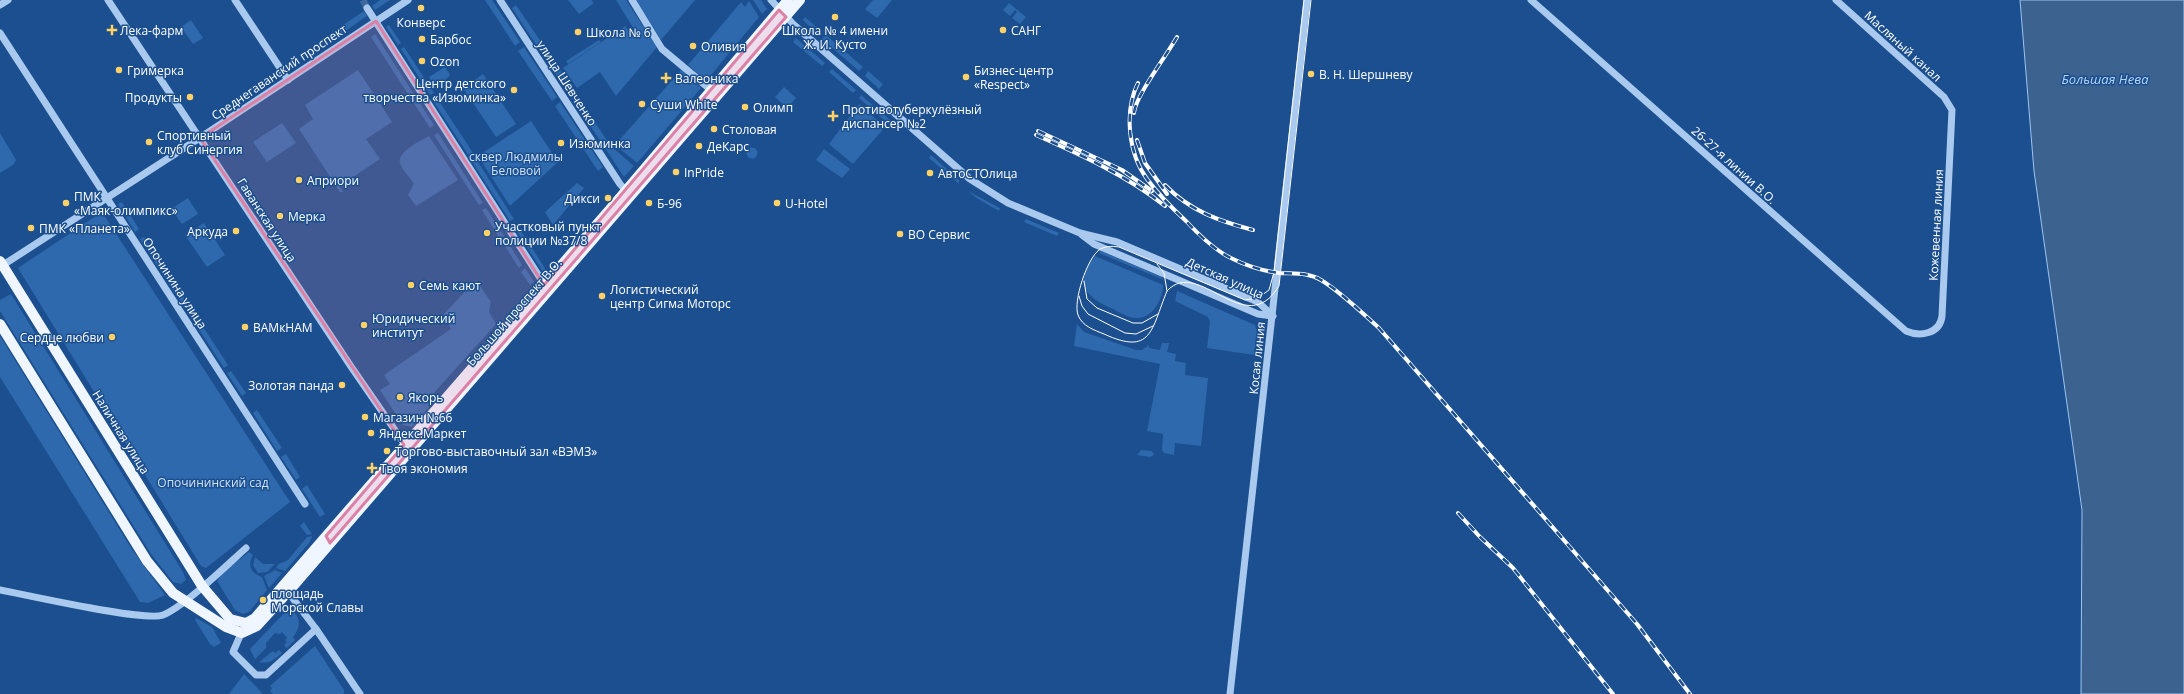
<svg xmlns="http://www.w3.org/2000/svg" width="2184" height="694" viewBox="0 0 2184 694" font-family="'Open Sans',sans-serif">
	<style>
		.green { fill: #2e69ad }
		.water { fill: #3c6290; stroke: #9cc4f0 }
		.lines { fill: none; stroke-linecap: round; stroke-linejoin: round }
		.minor-tunnel { stroke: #3d69a0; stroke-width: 7; stroke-dasharray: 7 3.5; stroke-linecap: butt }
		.minor { stroke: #a9c9ee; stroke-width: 7 }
		.major { stroke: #f0f6ff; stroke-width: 10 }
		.tram { stroke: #fff; stroke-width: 1 }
		.rail-casing { stroke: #fff; stroke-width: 4 }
		.rail { stroke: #1b4f8f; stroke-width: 2.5; stroke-dasharray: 8; stroke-linecap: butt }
		.marked { fill: #dd80a5; fill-opacity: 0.2; stroke: #dd80a5; stroke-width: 3; stroke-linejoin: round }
		.poi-dot { fill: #ffd166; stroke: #1b4f8f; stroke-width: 1.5 }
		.labels { text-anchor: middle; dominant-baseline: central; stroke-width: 3; stroke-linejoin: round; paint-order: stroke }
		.poi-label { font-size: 12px; fill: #fff; stroke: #1b4f8f; text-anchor: start }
		.street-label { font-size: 12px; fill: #fff; stroke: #1b4f8f }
		.park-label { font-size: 12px; fill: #cfe3fa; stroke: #1b4f8f }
		.water-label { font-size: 13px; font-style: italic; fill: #b5d3f5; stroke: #1b4f8f }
	</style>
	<rect width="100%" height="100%" fill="#1b4f8f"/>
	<g class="green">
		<polygon points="380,0 390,0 375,10 372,6"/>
		<polygon points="485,0 492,0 520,42 515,46"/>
		<polygon points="568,0 591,0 594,3 579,14"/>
		<polygon points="616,0 626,0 657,47 616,96 600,72 577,88 563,68 625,26 629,32 634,29"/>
		<polygon points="636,0 695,0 661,40"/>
		<polygon points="753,0 761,0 767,9 762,14"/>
		<polygon points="873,0 892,0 877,18 865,9"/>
		<polygon points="749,1 759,17 706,81 688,65 741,2 745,7"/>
		<polygon points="1009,3 1026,17 1020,24 1012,18 1017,12 1015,10 1010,16 1003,10"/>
		<polygon points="516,5 573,89 568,93 512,8"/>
		<polygon points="364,11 367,16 341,34 337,29"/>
		<polygon points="805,17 820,30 817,34 803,20"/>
		<polygon points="191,20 203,38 193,44 181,27"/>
		<polygon points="389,25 401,43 398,45 386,27"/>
		<polygon points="375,34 434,125 430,128 371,37"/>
		<polygon points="826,35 863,67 859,71 822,39"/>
		<polygon points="796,38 825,63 822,66 793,42"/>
		<polygon points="599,40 601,42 568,64 566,61"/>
		<polygon points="404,47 434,93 430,95 401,49"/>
		<polygon points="524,47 557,97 552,101 518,51"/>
		<polygon points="445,67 450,75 437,90 429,77"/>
		<polygon points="832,69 856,90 853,93 829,72"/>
		<polygon points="358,70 392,122 366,139 380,159 344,183 345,183 340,187 343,192 340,192 299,129 313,119 305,105"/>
		<polygon points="681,70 701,88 637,163 615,145"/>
		<polygon points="868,71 883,84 879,89 865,76"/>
		<polygon points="483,74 516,124 496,137 463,88"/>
		<polygon points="784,87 796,98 787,108 775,97"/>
		<polygon points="576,95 611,146 634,166 624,177 572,98"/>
		<polygon points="861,95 895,124 892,127 859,98"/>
		<polygon points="437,98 473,153 469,156 433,101"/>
		<polygon points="560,102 603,167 598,171 555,106"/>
		<polygon points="859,104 885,127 853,164 829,144"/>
		<polygon points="531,121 558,162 510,206 478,156"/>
		<polygon points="282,123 296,143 267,162 253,142"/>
		<polygon points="0,133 16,160 13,165 0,173"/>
		<polygon points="438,133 483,203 479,205 434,135"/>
		<path d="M429,136L458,180L416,206L408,195L414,184C410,177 402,170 400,163C397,151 421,141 429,136Z"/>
		<circle cx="752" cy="153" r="5.5"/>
		<polygon points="824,149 850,169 842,178 816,160"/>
		<polygon points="931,155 959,180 959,184 929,158"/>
		<polygon points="475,157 514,219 510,221 471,160"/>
		<polygon points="577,183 584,188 553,225 545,212"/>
		<polygon points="968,191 1000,208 999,211 978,199"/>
		<polygon points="188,198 198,214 182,224 171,209"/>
		<polygon points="122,202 139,229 135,232 118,204"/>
		<polygon points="486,208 504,236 500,239 482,210"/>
		<polygon points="102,212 290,502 206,568 201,566 18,268"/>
		<polygon points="1026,219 1059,233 1057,236 1024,222"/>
		<polygon points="204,223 225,255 207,267 185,235"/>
		<polygon points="519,228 546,270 543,272 516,230"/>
		<polygon points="144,237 228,365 224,368 140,239"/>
		<polygon points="507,241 522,265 519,268 503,243"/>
		<polygon points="1101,251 1161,277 1164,280 1099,253"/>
		<path d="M1095,256L1163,285C1163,299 1153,318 1137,318C1129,318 1120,313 1113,309C1085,297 1074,284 1095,256Z"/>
		<polygon points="525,268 534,282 530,285 521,272"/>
		<polygon points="476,280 491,302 489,312 496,324 431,396 435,400 412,427 403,425 380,390 390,384 384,375 451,329 443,315"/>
		<polygon points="1177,291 1255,325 1257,331 1254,355 1207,348 1210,322 1208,317 1175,301"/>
		<polygon points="11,294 183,572 186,580 181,584 173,582 151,554 0,311 0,300"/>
		<polygon points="1077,324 1084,332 1136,350 1142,350 1149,345 1149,348 1160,350 1162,343 1169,343 1167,352 1176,354 1175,361 1186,363 1185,375 1208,378 1201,446 1175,443 1174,455 1164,453 1162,450 1163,434 1147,431 1160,364 1074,346"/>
		<polygon points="0,336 131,548 165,595 148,603 140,602 0,377"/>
		<polygon points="231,371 246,393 242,396 227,373"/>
		<polygon points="257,410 282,448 277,451 253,413"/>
		<polygon points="1141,450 1152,451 1154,455 1150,457 1137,455"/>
		<polygon points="286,454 300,477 296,480 281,457"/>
		<polygon points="307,485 325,514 320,517 302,489"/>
		<polygon points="304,522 312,534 307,535 300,526"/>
		<polygon points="312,536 310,542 285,571 276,568 279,564 288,560 307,537"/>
		<path d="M249,552L253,555C247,566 251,573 262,577L267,590L249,612L243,614L235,610L217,581L222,573Z"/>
		<polygon points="255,557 263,564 275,564 267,572 258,573 253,565"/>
		<polygon points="275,570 282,573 269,588 264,576"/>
		<path d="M288,609C302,614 301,628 293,637L295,640L287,648L284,645L287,642L285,640L287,638L282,632L280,634L275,633L266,643V648L255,659L250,649Z"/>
		<polygon points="196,618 212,627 221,643 214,647 210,644 195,620"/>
		<polygon points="315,646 344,690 344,694 273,694 270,691 272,688 270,686"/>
		<path d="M279,650L282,653C275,659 269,665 259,662L273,651L275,653Z"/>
		<polygon points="244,674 262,693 261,694 229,694"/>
	</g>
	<polygon class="water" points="2020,0 2184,0 2184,694 2081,694 2082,510 2034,171"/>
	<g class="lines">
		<polyline class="minor-tunnel" points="363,0 367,8"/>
		<g class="minor">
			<polyline points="108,0 352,368 408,449"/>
			<polyline points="235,0 288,80"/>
			<polyline points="500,0 620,184 628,193"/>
			<polyline points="632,0 662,49 711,90"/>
			<polyline points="771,0 794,25 970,179 1008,203 1080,233 1117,242 1258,302 1273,316"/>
			<path d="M1531,0L1906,331C1920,337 1940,334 1942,316L1952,110L1944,97L1836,0"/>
			<polyline points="0,5 8,0"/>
			<polyline points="367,8 546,287"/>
			<polyline points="0,33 305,504"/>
			<polyline points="1082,235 1094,244 1258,314 1272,316"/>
			<polyline points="0,267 195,141 408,0"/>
			<polyline points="285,588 316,629 360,694"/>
			<path d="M0,590C27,595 144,622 163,615C185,606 227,565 246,548"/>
			<polyline points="243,629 233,652 256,675 266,675 316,629"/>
			<polyline points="1230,694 1307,0"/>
		</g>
		<g class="major">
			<polyline points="0,261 202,586 230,619 246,623 255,618 617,201 788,0"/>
			<polyline points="0,324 147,561 173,593 226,627 242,633 257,626 289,591 800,0"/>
		</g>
		<g class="tram">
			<path d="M1304,0L1274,272L1269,290L1258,298L1245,300L1119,247C1111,246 1105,246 1099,250C1087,259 1073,301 1078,315C1082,326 1094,330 1104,334C1152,356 1151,330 1167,291C1199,256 1245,342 1279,286L1311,0"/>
			<polyline points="1157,264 1164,273 1167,291"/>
			<polyline points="1084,281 1087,299 1097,308 1133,323 1142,323 1158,314"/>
			<polyline points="1079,296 1082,306 1088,314 1125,333 1136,334 1153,326"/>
		</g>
		<g class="rail-casing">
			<g id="rail">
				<path d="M1138,83C1124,111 1128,153 1147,179C1158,194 1172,208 1186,221C1199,235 1215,251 1233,259C1247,266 1264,271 1279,273C1294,274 1308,272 1321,280C1342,293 1361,312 1379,328L1637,624L1690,694"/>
				<path d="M1134,113C1135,97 1168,53 1177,37"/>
				<polyline points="1038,131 1122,170 1152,191"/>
				<path d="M1036,135C1081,155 1126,175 1165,206"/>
				<polyline points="1137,140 1145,163 1167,194"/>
				<path d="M1165,185C1190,211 1219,221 1253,230"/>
				<polyline points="1458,513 1480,537 1513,568 1613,694"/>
			</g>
		</g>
		<use href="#rail" class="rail"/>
	</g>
	<path class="marked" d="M779,10L786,17L330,543L326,536L404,445L200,138L376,21L544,285Z"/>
	<g class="poi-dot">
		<circle cx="421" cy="8" r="4"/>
		<circle cx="835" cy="17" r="4"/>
		<path d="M110 24h4v4h4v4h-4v4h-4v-4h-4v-4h4z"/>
		<circle cx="1003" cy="30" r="4"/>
		<circle cx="578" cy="32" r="4"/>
		<circle cx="422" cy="39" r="4"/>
		<circle cx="693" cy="46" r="4"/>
		<circle cx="422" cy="61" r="4"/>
		<circle cx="119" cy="70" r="4"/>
		<circle cx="1311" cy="74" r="4"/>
		<circle cx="966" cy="77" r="4"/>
		<path d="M664 72h4v4h4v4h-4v4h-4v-4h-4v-4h4z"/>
		<circle cx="514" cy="90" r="4"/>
		<circle cx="190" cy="97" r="4"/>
		<circle cx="642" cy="104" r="4"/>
		<circle cx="745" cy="107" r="4"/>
		<path d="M831 110h4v4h4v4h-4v4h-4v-4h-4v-4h4z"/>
		<circle cx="714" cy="129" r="4"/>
		<circle cx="149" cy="142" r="4"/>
		<circle cx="561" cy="143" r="4"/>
		<circle cx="699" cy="146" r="4"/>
		<circle cx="676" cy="172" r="4"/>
		<circle cx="930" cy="173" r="4"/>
		<circle cx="299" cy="180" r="4"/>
		<circle cx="608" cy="198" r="4"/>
		<circle cx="66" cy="203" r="4"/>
		<circle cx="649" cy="203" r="4"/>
		<circle cx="777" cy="203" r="4"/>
		<circle cx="280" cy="216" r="4"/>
		<circle cx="31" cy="228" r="4"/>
		<circle cx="236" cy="231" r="4"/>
		<circle cx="487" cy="233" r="4"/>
		<circle cx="900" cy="234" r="4"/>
		<circle cx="411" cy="285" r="4"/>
		<circle cx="602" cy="296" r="4"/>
		<circle cx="364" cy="325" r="4"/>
		<circle cx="245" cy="327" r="4"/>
		<circle cx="112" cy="337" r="4"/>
		<circle cx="342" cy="385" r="4"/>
		<circle cx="400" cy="397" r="4"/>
		<circle cx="365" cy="417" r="4"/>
		<circle cx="371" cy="433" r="4"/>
		<circle cx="387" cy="451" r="4"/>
		<path d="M370 462h4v4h4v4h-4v4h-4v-4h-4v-4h4z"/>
		<circle cx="263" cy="600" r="4"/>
	</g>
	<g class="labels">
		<g class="poi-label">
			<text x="421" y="22" text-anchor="middle">Конверс</text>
			<text x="120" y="30">Лека-фарм</text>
			<text x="835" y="30" text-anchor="middle">Школа № 4 имени<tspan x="835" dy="14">Ж. И. Кусто</tspan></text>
			<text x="1011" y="30">САНГ</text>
			<text x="586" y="32">Школа № 6</text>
			<text x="430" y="39">Барбос</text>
			<text x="701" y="46">Оливия</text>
			<text x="430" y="61">Ozon</text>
			<text x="127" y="70">Гримерка</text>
			<text x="974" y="70">Бизнес-центр<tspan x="974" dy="14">«Respect»</tspan></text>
			<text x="1319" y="74">В. Н. Шершневу</text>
			<text x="675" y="78">Валеоника</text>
			<text x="506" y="83" text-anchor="end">Центр детского<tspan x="506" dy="14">творчества «Изюминка»</tspan></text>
			<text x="182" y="97" text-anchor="end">Продукты</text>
			<text x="650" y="104">Суши White</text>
			<text x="753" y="107">Олимп</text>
			<text x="842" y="109">Противотуберкулёзный<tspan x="842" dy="14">диспансер №2</tspan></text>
			<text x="722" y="129">Столовая</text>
			<text x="157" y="135">Спортивный<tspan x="157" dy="14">клуб Синергия</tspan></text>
			<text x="569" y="143">Изюминка</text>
			<text x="707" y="146">ДеКарс</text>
			<text x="684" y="172">InPride</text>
			<text x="938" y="173">АвтоСТОлица</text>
			<text x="307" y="180">Априори</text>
			<text x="74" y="196">ПМК<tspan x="74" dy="14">«Маяк-олимпикс»</tspan></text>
			<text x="600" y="198" text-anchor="end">Дикси</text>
			<text x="657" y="203">Б-96</text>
			<text x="785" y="203">U-Hotel</text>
			<text x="288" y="216">Мерка</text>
			<text x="495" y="226">Участковый пункт<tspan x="495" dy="14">полиции №37/8</tspan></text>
			<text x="39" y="228">ПМК «Планета»</text>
			<text x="228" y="231" text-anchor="end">Аркуда</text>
			<text x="908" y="234">ВО Сервис</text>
			<text x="419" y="285">Семь кают</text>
			<text x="610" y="289">Логистический<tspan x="610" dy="14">центр Сигма Моторс</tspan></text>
			<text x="372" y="318">Юридический<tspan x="372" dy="14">институт</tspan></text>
			<text x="253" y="327">ВАМкНАМ</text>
			<text x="104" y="337" text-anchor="end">Сердце любви</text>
			<text x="334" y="385" text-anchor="end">Золотая панда</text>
			<text x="408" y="397">Якорь</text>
			<text x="373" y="417">Магазин №66</text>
			<text x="379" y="433">Яндекс.Маркет</text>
			<text x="395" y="451">Торгово-выставочный зал «ВЭМЗ»</text>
			<text x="380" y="468">Твоя экономия</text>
			<text x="271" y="593">площадь<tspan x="271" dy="14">Морской Славы</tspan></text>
		</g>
		<g class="street-label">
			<text transform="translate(1903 46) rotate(42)">Масляный канал</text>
			<text transform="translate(279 72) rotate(-34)">Среднегаванский проспект</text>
			<text transform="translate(567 83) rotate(57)">улица Шевченко</text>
			<text transform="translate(1734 165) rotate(42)">26-27-я линии В.О.</text>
			<text transform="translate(267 220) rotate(57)">Гаванская улица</text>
			<text transform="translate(1936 225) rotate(-87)">Кожевенная линия</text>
			<text transform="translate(1225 278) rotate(24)">Детская улица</text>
			<text transform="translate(175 283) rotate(57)">Опочинина улица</text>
			<text transform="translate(514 312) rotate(-49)">Большой проспект В.О.</text>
			<text transform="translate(1257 358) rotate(-84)">Косая линия</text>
			<text transform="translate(121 432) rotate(58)">Наличная улица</text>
		</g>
		<g class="park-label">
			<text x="516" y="156">сквер Людмилы<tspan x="516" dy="14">Беловой</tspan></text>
			<text x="213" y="482">Опочининский сад</text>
		</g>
		<g class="water-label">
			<text x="2105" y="79">Большая Нева</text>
		</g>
	</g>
</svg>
